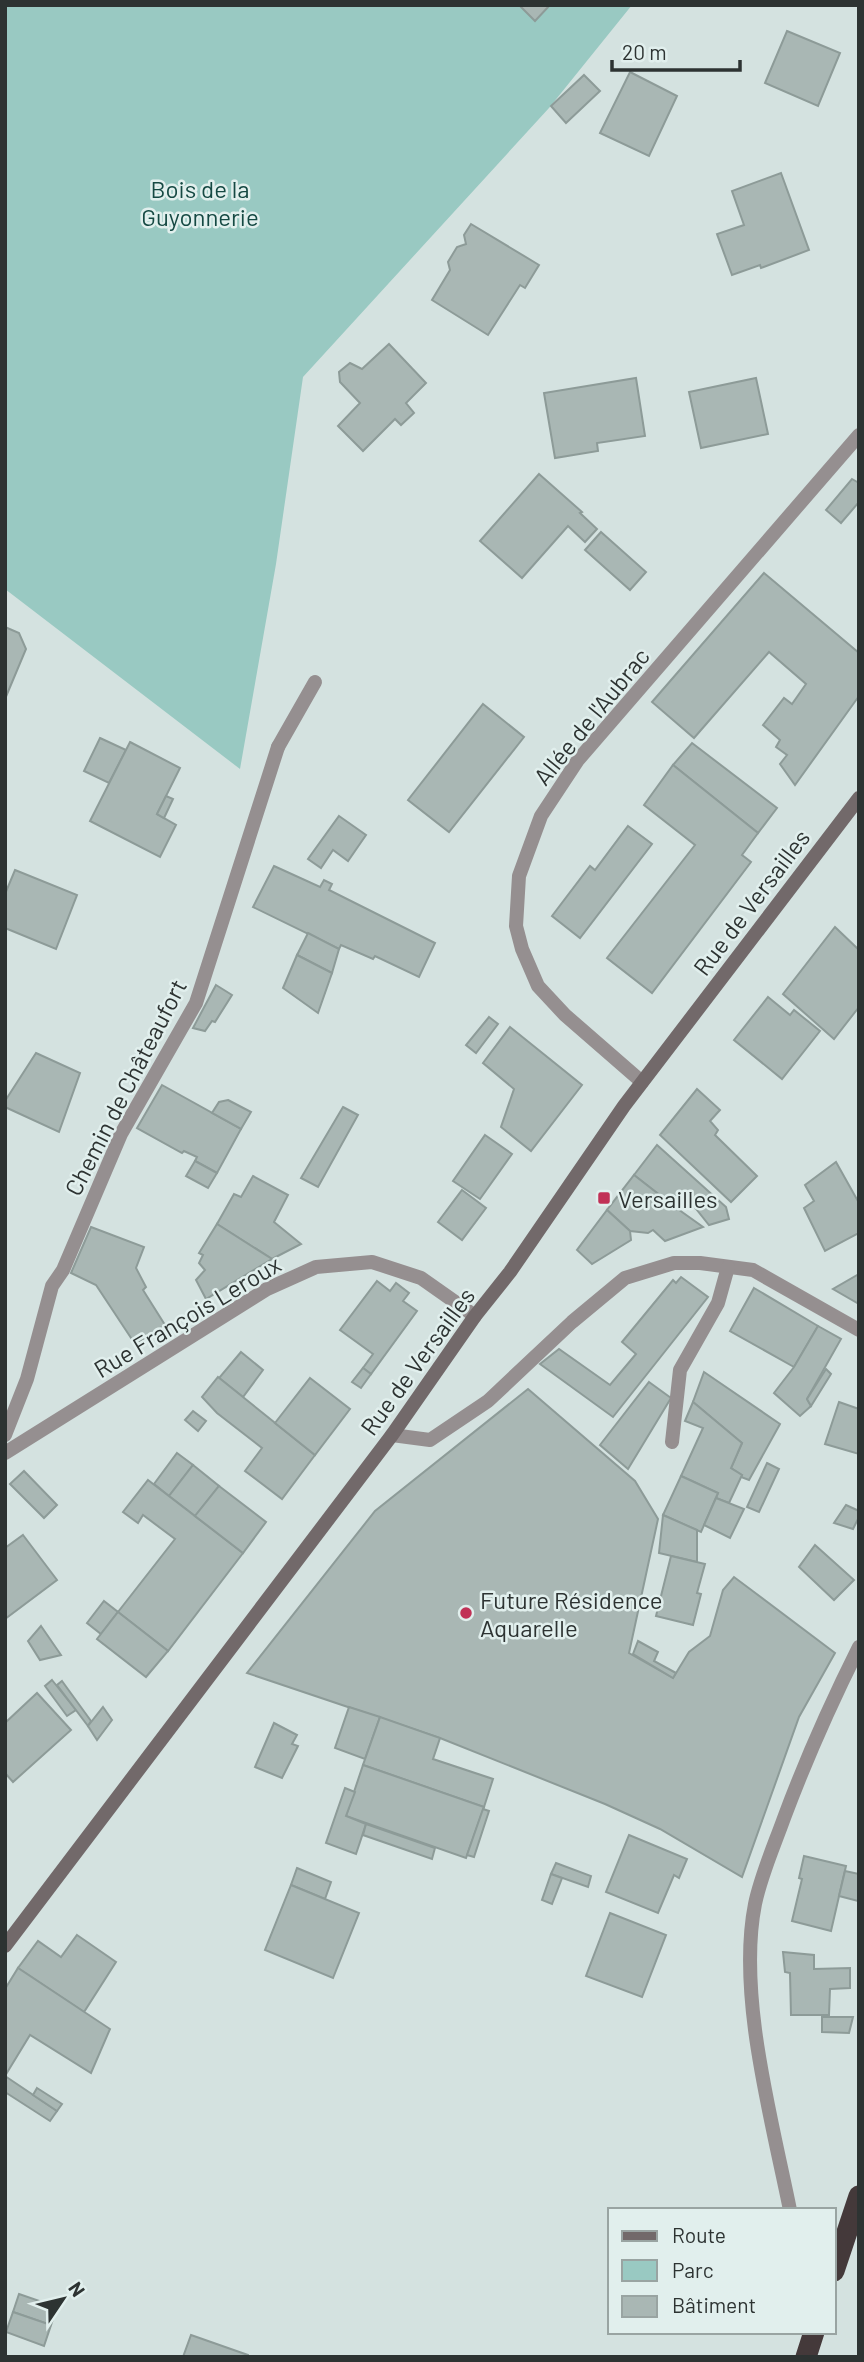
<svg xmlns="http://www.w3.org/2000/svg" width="864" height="2362" viewBox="0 0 864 2362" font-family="Barlow,sans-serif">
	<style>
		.green { fill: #99c9c2 }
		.building { fill: #a9b7b4; stroke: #8d9b98; stroke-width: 2 }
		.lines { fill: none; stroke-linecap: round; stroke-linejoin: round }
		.lane { stroke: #958f90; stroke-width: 14 }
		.street { stroke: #958f90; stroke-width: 14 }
		.secondary { stroke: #72696a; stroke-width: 14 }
		.highway { stroke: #44393a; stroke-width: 21 }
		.poi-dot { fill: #c13156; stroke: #e1efed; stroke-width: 2.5 }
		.labels { text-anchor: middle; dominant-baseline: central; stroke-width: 5; stroke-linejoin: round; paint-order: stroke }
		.park-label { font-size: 24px; fill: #154943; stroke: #e1efed }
		.street-label { font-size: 24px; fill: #2d3332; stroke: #e1efed }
		.poi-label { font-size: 24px; fill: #2d3332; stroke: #e1efed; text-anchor: start }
	</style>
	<rect width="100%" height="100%" fill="#d4e2e0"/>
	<polygon class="green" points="5,5 632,5 549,108 303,377 276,564 240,769 5,589"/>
	<g class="building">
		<polygon points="519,5 550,5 535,21"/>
		<polygon points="787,31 840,53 818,106 765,83"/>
		<polygon points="630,72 677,96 649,156 600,133"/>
		<polygon points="584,75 600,91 566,123 551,106"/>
		<polygon points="781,173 809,250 761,268 760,265 732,275 717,234 744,225 732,191"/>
		<polygon points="471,224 539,265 525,288 520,285 488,335 432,300 450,270 448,262 457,247 466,244 464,235"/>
		<polygon points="389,344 426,383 406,403 414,413 401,425 395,419 363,451 338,426 360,403 340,382 339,372 350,363 362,369"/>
		<polygon points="636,378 645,436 597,443 598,451 555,458 544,393"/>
		<polygon points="756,378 768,434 701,448 689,392"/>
		<polygon points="539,474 582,512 580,513 597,529 585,542 568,526 522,578 480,541"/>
		<polygon points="852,479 859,483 859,502 841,523 826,510"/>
		<polygon points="601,532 646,572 630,590 585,550"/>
		<polygon points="764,573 859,653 859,696 795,785 780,764 787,755 776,747 780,740 763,725 784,698 792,704 806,684 769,652 694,738 652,702"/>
		<polygon points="5,627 19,633 26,649 5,699"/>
		<polygon points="483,704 524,737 449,832 408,800"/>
		<polygon points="100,738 126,750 109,783 84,771"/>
		<polygon points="130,742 180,768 157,814 176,825 160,857 90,821"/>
		<polygon points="692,743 777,808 758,833 673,765"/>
		<polygon points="673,765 758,833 742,855 751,862 652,993 607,958 695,845 644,805"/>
		<polygon points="166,796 173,799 164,818 157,814"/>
		<polygon points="339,816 366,835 348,861 333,850 321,868 308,859"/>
		<polygon points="628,826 652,844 580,938 552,916 590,866 595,870"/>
		<polygon points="274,866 320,887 324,880 332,884 329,890 435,943 419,977 375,956 373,959 341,945 339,949 253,907"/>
		<polygon points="15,870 77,895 56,949 5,928 5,894"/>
		<polygon points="835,927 859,950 859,1007 834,1039 783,994"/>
		<polygon points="308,933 339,949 332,973 297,955"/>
		<polygon points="297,955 332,973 318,1013 283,988"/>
		<polygon points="216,985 232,995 215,1022 212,1021 205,1031 193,1028"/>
		<polygon points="768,997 790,1015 794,1010 820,1031 782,1079 734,1040"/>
		<polygon points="489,1017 498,1024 476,1053 466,1045"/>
		<polygon points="510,1027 582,1085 531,1151 501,1127 514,1089 483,1063"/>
		<polygon points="36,1053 80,1073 59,1132 5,1107 5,1101"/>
		<polygon points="162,1085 241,1129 217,1173 195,1161 197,1157 184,1151 182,1153 137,1128"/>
		<polygon points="697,1089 720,1110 710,1121 718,1130 715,1135 757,1176 731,1202 660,1135"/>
		<polygon points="228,1100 251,1112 241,1129 212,1113 219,1102"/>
		<polygon points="343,1107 358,1115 318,1187 301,1178"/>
		<polygon points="485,1135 512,1154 480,1199 453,1181"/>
		<polygon points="657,1145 726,1207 729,1219 709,1225 685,1195 675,1207 634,1175"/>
		<polygon points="195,1161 217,1173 208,1188 186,1176"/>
		<polygon points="836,1162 859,1203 859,1233 825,1251 804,1208 814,1201 805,1185"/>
		<polygon points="634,1175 675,1207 703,1227 665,1241 653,1230 648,1233 630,1231 607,1210"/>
		<polygon points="253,1176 288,1195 274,1222 301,1244 272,1259 217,1224 234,1194 241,1197"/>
		<polygon points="462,1190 486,1208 462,1240 438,1222"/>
		<polygon points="607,1210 630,1231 631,1240 592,1264 577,1250"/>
		<polygon points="217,1224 272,1259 206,1299 196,1280 205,1270 199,1263 203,1255 199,1253"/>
		<polygon points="91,1227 144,1247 136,1268 146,1287 143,1290 165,1325 135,1344 96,1285 71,1273"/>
		<polygon points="859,1274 859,1304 833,1289"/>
		<polygon points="681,1277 708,1297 613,1417 540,1364 559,1349 610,1385 636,1354 622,1342 673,1280 676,1283"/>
		<polygon points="377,1281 390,1291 396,1283 409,1293 403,1301 417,1311 371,1374 363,1368 373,1354 340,1330"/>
		<polygon points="754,1288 818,1326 794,1367 730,1331"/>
		<polygon points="818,1326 841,1339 807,1399 811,1406 800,1416 774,1393 794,1367"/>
		<polygon points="241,1352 263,1370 243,1397 219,1378"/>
		<polygon points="363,1368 371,1374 361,1388 352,1382"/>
		<polygon points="826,1369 831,1374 811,1406 807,1399"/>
		<polygon points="704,1372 780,1424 749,1480 741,1477 742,1475 731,1468 742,1443 693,1402"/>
		<polygon points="218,1377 315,1455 282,1499 245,1471 262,1448 217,1413 202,1397"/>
		<polygon points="310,1378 350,1409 315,1455 275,1423"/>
		<polygon points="649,1382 671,1398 628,1469 600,1445"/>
		<polygon points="528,1389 635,1481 658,1519 629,1653 673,1678 689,1652 710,1636 723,1590 734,1577 835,1653 799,1717 742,1877 660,1829 605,1804 440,1738 247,1673 375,1511"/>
		<polygon points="693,1402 742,1443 731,1468 742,1475 729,1503 716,1498 718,1493 681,1476 703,1428 685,1421"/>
		<polygon points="839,1402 859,1409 859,1454 825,1444"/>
		<polygon points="193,1411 206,1421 198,1431 185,1420"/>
		<polygon points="177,1453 193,1465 169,1496 154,1484"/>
		<polygon points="767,1463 779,1469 759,1512 747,1507"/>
		<polygon points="193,1465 219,1486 195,1516 169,1496"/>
		<polygon points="24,1471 57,1505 44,1518 10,1484"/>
		<polygon points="681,1476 718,1493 701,1532 663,1515"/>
		<polygon points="148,1480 243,1553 168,1651 118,1612 175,1539 143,1515 138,1523 123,1512"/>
		<polygon points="219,1486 266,1522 243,1553 195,1516"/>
		<polygon points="716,1498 744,1509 730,1538 704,1525"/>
		<polygon points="846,1505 859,1511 859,1517 853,1529 834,1523"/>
		<polygon points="663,1515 697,1530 697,1562 659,1553"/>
		<polygon points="23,1535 57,1580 5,1619 5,1548"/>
		<polygon points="815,1545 854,1580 834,1600 799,1567"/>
		<polygon points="671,1556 705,1564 697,1593 701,1594 693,1625 656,1616"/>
		<polygon points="104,1601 118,1612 101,1634 87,1623"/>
		<polygon points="118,1612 168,1651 146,1677 97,1639"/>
		<polygon points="41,1626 61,1655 40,1660 28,1641"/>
		<polygon points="638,1641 658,1652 654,1661 676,1673 673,1678 633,1654"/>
		<polygon points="52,1680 76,1710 67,1716 45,1686"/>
		<polygon points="62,1681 91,1721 88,1726 57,1685"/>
		<polygon points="37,1693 71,1730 13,1782 5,1773 5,1723"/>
		<polygon points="103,1707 112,1720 97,1740 88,1726"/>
		<polygon points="349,1707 380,1717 365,1759 335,1748"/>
		<polygon points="380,1717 440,1738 433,1759 493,1779 484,1807 363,1765"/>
		<polygon points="274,1723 297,1735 292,1744 298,1746 282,1778 255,1767"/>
		<polygon points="363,1765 484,1807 466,1858 346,1816"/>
		<polygon points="345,1788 355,1792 346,1816 366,1824 356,1854 326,1843"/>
		<polygon points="483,1809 489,1811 474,1857 467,1855"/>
		<polygon points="366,1824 435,1848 432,1859 363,1835"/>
		<polygon points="629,1835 687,1859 679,1878 674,1875 658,1913 606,1892"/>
		<polygon points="804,1856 846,1866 831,1931 792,1921 802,1879 799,1878"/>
		<polygon points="556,1863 591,1876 588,1887 551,1874"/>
		<polygon points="297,1868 331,1882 325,1899 291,1885"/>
		<polygon points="845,1871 859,1874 858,1901 839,1896"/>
		<polygon points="551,1874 562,1878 552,1904 542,1900"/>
		<polygon points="291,1885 359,1913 333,1978 265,1950"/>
		<polygon points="610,1913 666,1935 642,1997 586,1976"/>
		<polygon points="77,1935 116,1962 84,2012 18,1968 38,1941 61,1957"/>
		<polygon points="783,1952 814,1955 814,1969 850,1968 850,1988 830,1989 829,2015 791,2015 790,1973 785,1972"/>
		<polygon points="18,1968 110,2029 91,2073 30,2035 5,2076 5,1989"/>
		<polygon points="822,2017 853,2017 849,2033 822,2032"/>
		<polygon points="5,2076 57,2111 50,2121 5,2092"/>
		<polygon points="37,2088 62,2104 57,2111 33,2095"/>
		<polygon points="19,2294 57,2307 51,2325 13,2312"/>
		<polygon points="13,2312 51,2325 44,2346 6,2332"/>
		<polygon points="191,2335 248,2355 248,2357 183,2357"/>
	</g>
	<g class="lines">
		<polyline class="lane" points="278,747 315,682"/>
		<g class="street">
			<polyline points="642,1082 565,1015 538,986 522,949 516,926 519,876 541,816 578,760 859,435"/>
			<polyline points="5,1435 27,1379 52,1286 63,1270 121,1134 196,1003 278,747"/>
			<polyline points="392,1435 430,1440 488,1401 572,1322 625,1278 674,1263 700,1263 753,1270 859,1330"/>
			<polyline points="672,1442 680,1370 718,1303 728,1267"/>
			<polyline points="5,1453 267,1289 316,1267 372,1262 421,1278 475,1316"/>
			<path d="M790,2210C772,2120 737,1994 755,1904C761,1875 774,1846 784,1818C806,1759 831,1703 859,1647"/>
		</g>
		<polyline class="secondary" points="5,1946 392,1435 475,1316 510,1272 624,1106 859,798"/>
		<g class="highway">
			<polyline points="834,2271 859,2196"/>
			<polyline points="806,2357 814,2332"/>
		</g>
	</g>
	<g class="poi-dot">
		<rect x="597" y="1191" width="14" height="14" rx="3.5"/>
		<circle cx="466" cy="1613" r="7"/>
	</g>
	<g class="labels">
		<g class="park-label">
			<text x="200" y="188">Bois de la<tspan x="200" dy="28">Guyonnerie</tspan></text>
		</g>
		<g class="street-label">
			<text transform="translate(591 716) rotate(-51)">Allée de l'Aubrac</text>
			<text transform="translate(751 902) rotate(-53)">Rue de Versailles</text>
			<text transform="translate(125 1087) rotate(-63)">Chemin de Châteaufort</text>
			<text transform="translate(187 1316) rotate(-31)">Rue François Leroux</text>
			<text transform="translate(417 1361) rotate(-54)">Rue de Versailles</text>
		</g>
		<g class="poi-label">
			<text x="618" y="1198">Versailles</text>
			<text x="480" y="1599">Future Résidence<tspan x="480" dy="28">Aquarelle</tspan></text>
		</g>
	</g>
	<rect width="864" height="2362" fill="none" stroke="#2d3332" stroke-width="14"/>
	<rect x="608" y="2208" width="228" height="126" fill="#e1efed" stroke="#99a4a2" stroke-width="2"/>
	<rect x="622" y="2231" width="35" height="10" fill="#72696a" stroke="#99a4a2" stroke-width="2"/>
	<text x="672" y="2243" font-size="21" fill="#2d3332">Route</text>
	<rect x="622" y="2260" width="35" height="21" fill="#99c9c2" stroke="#99a4a2" stroke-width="2"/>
	<text x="672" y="2278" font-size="21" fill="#2d3332">Parc</text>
	<rect x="622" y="2296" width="35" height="21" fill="#a9b7b4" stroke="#99a4a2" stroke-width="2"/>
	<text x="672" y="2313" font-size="21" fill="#2d3332">Bâtiment</text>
	<g transform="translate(63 2299) rotate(55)" stroke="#e1efed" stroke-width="5" paint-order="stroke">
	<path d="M0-5L12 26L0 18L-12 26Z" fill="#2d3332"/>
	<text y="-10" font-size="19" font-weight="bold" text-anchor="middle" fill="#2d3332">N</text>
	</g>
	<path d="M612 60v10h128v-10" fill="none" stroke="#2d3332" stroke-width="3.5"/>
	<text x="622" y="60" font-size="21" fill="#2d3332" stroke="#e1efed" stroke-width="5" paint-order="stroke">20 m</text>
</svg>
